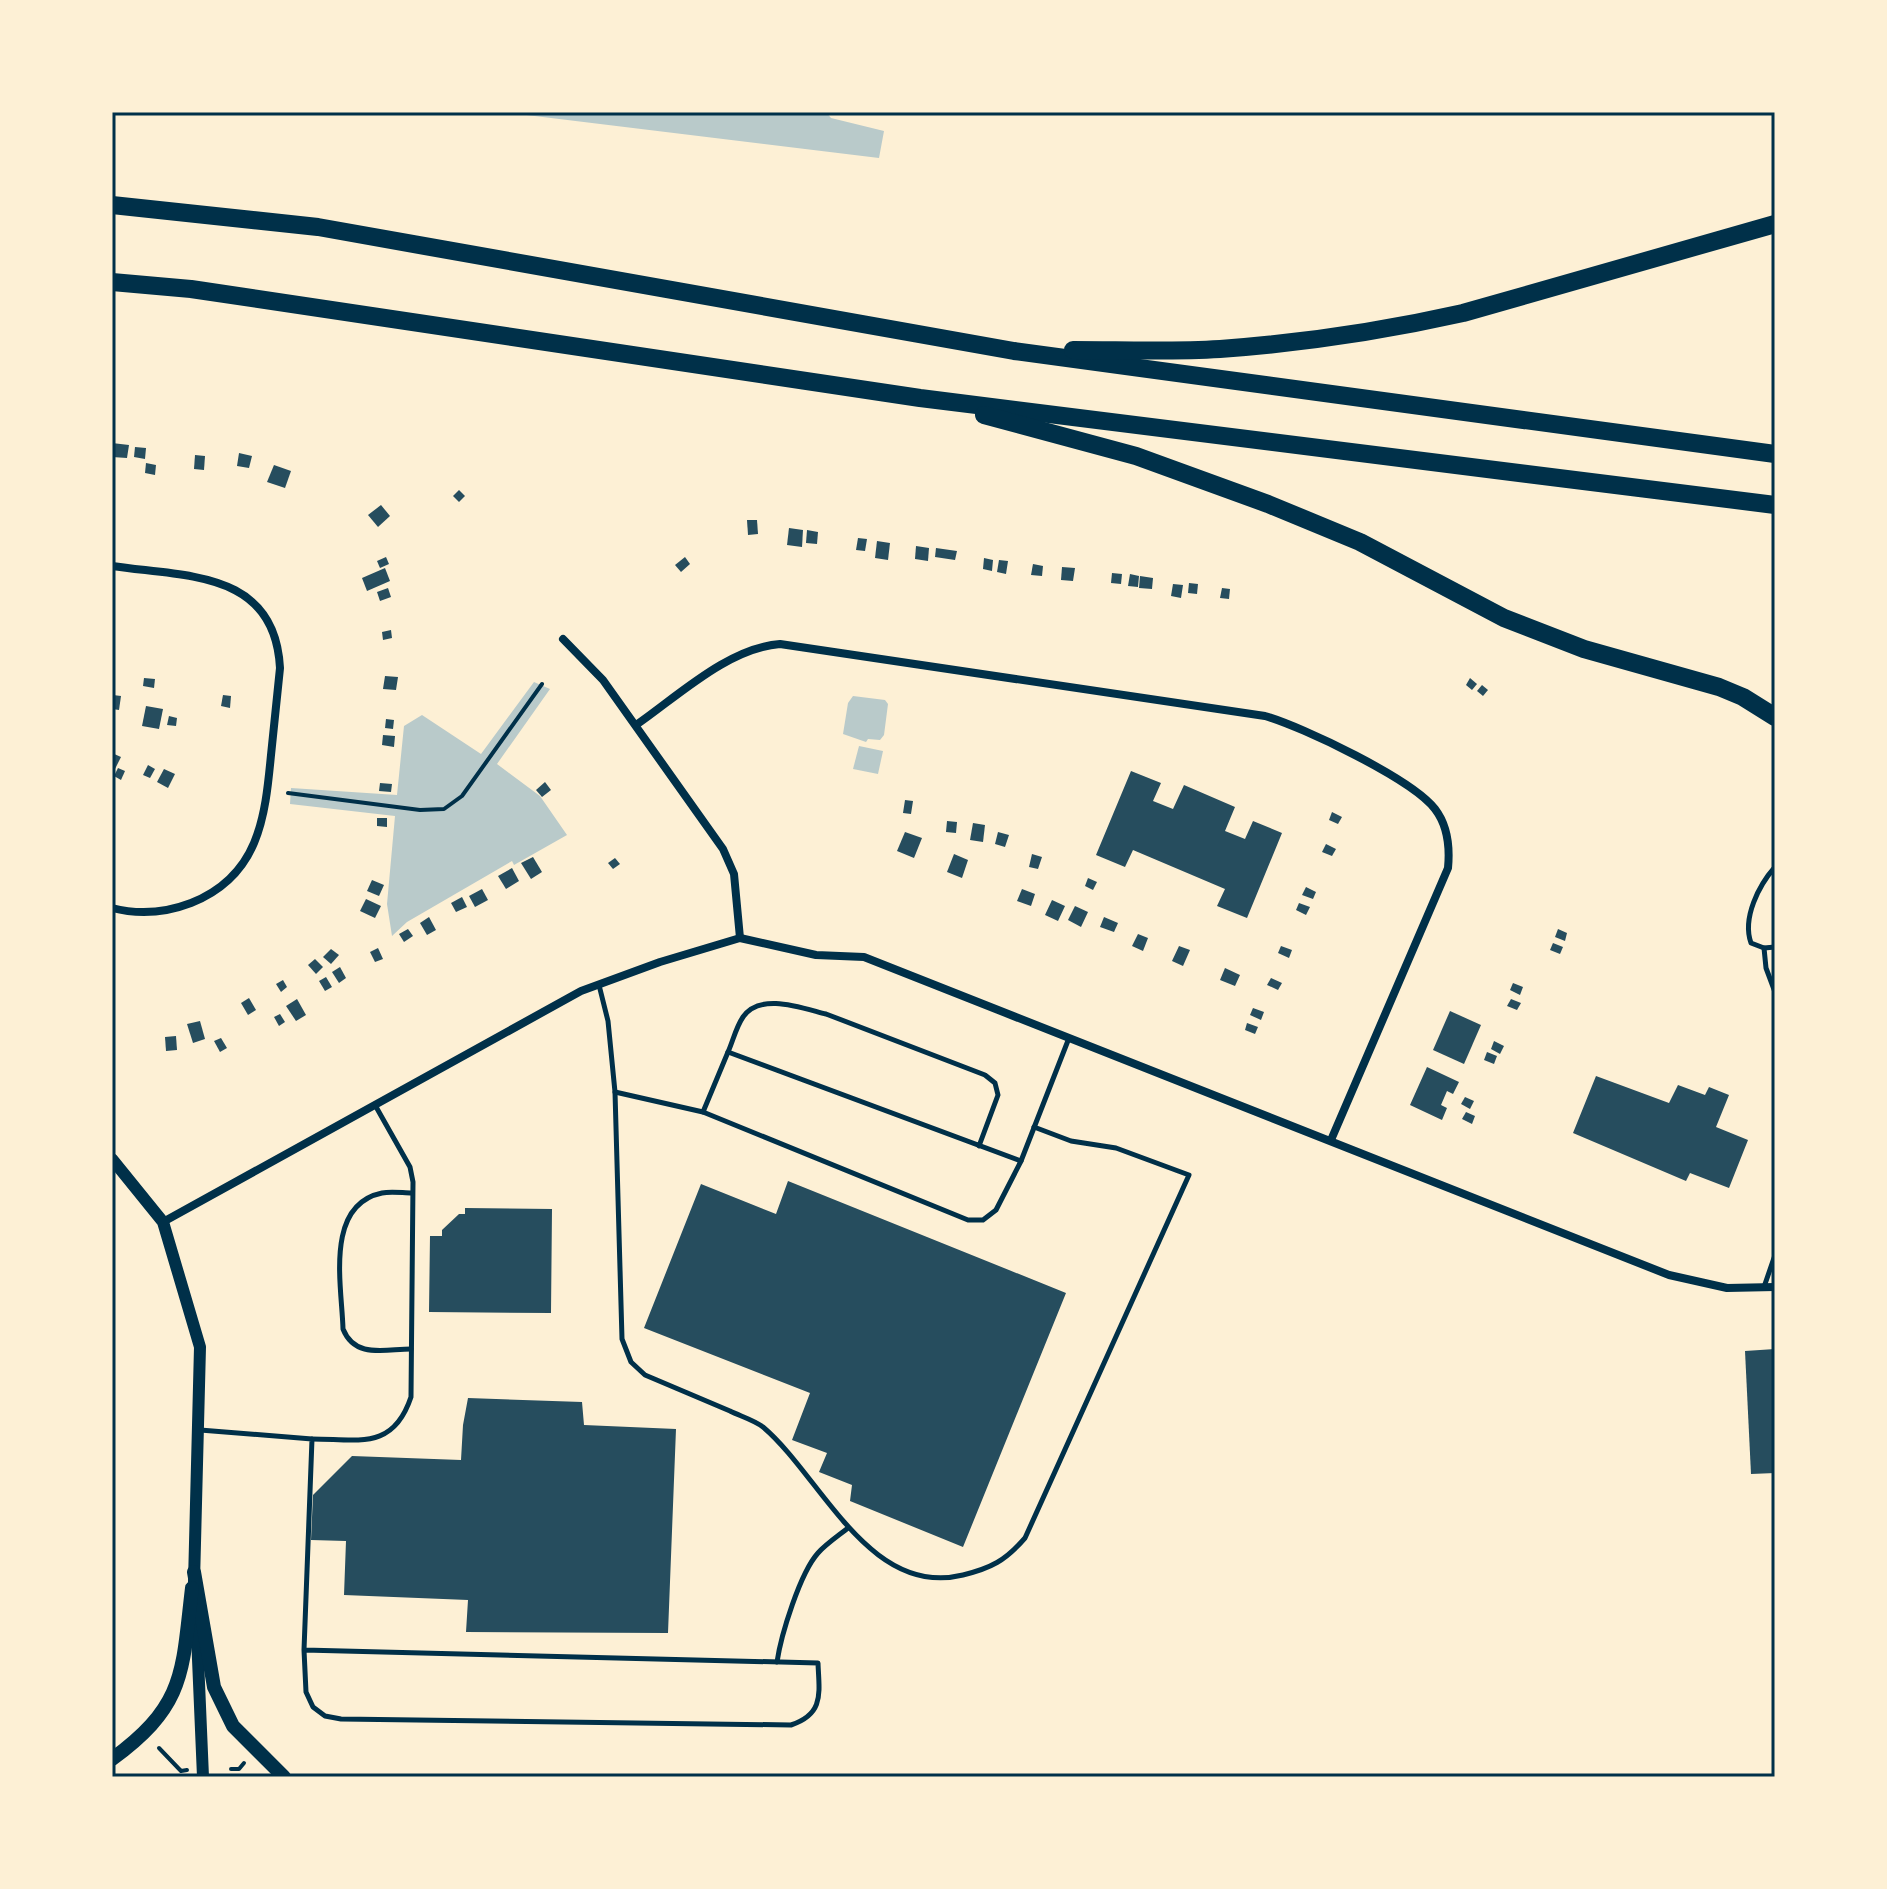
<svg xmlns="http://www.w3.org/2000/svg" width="1887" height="1889" viewBox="0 0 1887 1889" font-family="Quicksand,sans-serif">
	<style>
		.green { fill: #b9caca }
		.building { fill: #264d5e }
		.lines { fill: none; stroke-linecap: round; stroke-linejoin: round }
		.path { stroke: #003049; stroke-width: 4 }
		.service { stroke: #003049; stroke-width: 5 }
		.minor { stroke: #003049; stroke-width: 8 }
		.tertiary { stroke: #003049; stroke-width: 12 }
		.secondary { stroke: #003049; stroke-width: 14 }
		.motorway { stroke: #003049; stroke-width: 18 }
		.neatline { fill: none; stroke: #003049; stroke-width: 3 }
	</style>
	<rect width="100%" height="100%" fill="#fdf0d5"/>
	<g class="green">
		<polygon points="501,112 826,112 831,118 884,131 879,158"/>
		<polygon points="534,682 550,689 497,764 540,796 567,835 514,865 512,861 407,922 392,936 387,904 395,816 290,804 291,788 397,795 404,726 422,715 481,754"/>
		<polygon points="853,696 885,700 888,704 884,735 880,740 868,739 866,742 843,734 848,703"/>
		<polygon points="859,746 883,751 878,774 853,769"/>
	</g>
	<g class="building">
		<polygon points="112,443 129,445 127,458 112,457"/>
		<polygon points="135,447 146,448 145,459 134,457"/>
		<polygon points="239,453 252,456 249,468 237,466"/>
		<polygon points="195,455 205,456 204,470 194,469"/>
		<polygon points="146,463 156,465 155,475 145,473"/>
		<polygon points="274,465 291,471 285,488 267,482"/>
		<polygon points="459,490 465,496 459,502 453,496"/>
		<polygon points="381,505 390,516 378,527 368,515"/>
		<polygon points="747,520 757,520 758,534 748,535"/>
		<polygon points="789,528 803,530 802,547 787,545"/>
		<polygon points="807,530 818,532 817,544 806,543"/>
		<polygon points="858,538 867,539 865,551 856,550"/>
		<polygon points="877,541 890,543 888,560 875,558"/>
		<polygon points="916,546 929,548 928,561 915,559"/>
		<polygon points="936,548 957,551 955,560 935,557"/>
		<polygon points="386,557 389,564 380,568 377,561"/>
		<polygon points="685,557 690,564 681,572 675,565"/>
		<polygon points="984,558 993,560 992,571 983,569"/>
		<polygon points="999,560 1008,561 1006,574 997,572"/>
		<polygon points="1033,564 1043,566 1042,576 1031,575"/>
		<polygon points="1062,567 1075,568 1073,581 1061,580"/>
		<polygon points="385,568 390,581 367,591 362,578"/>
		<polygon points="1112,573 1122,574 1121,584 1111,583"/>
		<polygon points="1130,574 1139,576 1138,587 1128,586"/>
		<polygon points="1140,576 1153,578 1152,589 1139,588"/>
		<polygon points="1189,583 1198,584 1197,594 1188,593"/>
		<polygon points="1173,584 1183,585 1181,598 1171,596"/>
		<polygon points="388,588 391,597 380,601 377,592"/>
		<polygon points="1222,588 1230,589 1229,599 1220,598"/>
		<polygon points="391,630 392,638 383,640 382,632"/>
		<polygon points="385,676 398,677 396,690 383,689"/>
		<polygon points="144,678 155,679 154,688 143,686"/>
		<polygon points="1470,678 1477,684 1472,690 1466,685"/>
		<polygon points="1482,685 1488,690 1483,696 1477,691"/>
		<polygon points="113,695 121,696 119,710 112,709"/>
		<polygon points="223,695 231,696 230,708 221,706"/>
		<polygon points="146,706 163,709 159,729 142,726"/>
		<polygon points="169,716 177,718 176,726 167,725"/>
		<polygon points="386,719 394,720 393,729 385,728"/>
		<polygon points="383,735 395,736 394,747 382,745"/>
		<polygon points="112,753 121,757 114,771 112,770"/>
		<polygon points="148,765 155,769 150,778 143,775"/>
		<polygon points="118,768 125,771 121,780 114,776"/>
		<polygon points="164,769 175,774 168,788 157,782"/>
		<polygon points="1131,771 1161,783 1153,801 1173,809 1184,785 1235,807 1225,831 1245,839 1253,821 1282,833 1247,918 1217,906 1225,889 1133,850 1125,867 1096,855"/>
		<polygon points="545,782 551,790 542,797 536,790"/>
		<polygon points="380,783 392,784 391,792 379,791"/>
		<polygon points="905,800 913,801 911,814 903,813"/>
		<polygon points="1332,812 1342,817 1338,824 1329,820"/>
		<polygon points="377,818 387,818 387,827 377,826"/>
		<polygon points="947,821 957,822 956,833 946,832"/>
		<polygon points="973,823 985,825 983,842 970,840"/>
		<polygon points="905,832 922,838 914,858 897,851"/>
		<polygon points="998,832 1009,835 1005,847 995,844"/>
		<polygon points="1326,844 1336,849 1332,856 1322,852"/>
		<polygon points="954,854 968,860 962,878 947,872"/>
		<polygon points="1032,854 1042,857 1038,869 1029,867"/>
		<polygon points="533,857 542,872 531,879 521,863"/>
		<polygon points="615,858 620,864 613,869 608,863"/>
		<polygon points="512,868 519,881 506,889 498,876"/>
		<polygon points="1088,878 1097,882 1093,890 1085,886"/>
		<polygon points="372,880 384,885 379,896 367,891"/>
		<polygon points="1306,887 1316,892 1313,899 1302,895"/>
		<polygon points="482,889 488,900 475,907 469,896"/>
		<polygon points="1022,889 1035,894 1031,906 1017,901"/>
		<polygon points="462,897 467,907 456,912 451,903"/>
		<polygon points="366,899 381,906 375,918 360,911"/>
		<polygon points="1052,900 1065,906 1058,921 1045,915"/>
		<polygon points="1299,903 1310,907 1306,915 1296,910"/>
		<polygon points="1075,906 1088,912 1081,927 1068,920"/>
		<polygon points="429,917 436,930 427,935 420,923"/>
		<polygon points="1104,917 1118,923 1114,932 1100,927"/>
		<polygon points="408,929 413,936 404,942 399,934"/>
		<polygon points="1558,929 1567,933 1565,941 1555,937"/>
		<polygon points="1138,934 1148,938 1143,951 1132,946"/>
		<polygon points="1553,943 1563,947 1560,954 1550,950"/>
		<polygon points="1179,946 1190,950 1183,966 1172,961"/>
		<polygon points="1281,946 1292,950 1289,958 1278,953"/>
		<polygon points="378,948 383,959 375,962 370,952"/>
		<polygon points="331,949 339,955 331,964 323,957"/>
		<polygon points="315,959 323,967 316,974 308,965"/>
		<polygon points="340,967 346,978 339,983 332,972"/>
		<polygon points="1225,968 1240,975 1235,986 1220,980"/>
		<polygon points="326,977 332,987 325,991 319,981"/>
		<polygon points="1271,978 1282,983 1278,990 1267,985"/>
		<polygon points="283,980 287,987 281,992 276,984"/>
		<polygon points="1513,983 1523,987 1520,995 1510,990"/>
		<polygon points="249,998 256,1010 248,1015 241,1003"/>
		<polygon points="297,999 306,1015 296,1021 286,1006"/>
		<polygon points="1511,999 1521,1003 1517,1010 1507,1006"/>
		<polygon points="1253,1008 1264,1012 1261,1020 1250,1015"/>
		<polygon points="1450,1011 1481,1025 1464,1064 1433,1050"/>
		<polygon points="280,1014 285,1022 279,1026 274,1017"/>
		<polygon points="200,1021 205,1039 193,1043 187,1024"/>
		<polygon points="1247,1023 1258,1027 1255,1034 1245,1030"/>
		<polygon points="176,1036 177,1050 166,1051 165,1037"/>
		<polygon points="221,1038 227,1048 220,1052 214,1041"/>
		<polygon points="1494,1041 1504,1046 1500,1054 1491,1049"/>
		<polygon points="1487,1052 1497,1056 1494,1064 1484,1060"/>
		<polygon points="1427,1067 1459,1082 1453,1094 1447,1091 1441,1105 1447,1108 1442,1120 1410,1105"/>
		<polygon points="1596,1076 1669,1103 1678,1085 1705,1095 1709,1087 1729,1095 1716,1127 1748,1140 1729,1188 1690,1173 1686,1181 1573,1133"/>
		<polygon points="1465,1097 1474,1101 1470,1109 1461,1104"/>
		<polygon points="1466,1112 1475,1116 1472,1124 1462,1119"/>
		<polygon points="788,1181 1066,1293 963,1547 850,1501 852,1485 819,1472 827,1453 792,1440 810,1393 644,1328 701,1184 776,1214"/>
		<polygon points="465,1208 552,1209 551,1313 429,1312 430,1236 442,1236 442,1230 459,1214 465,1214"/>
		<polygon points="1775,1349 1775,1473 1751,1474 1745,1351"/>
		<polygon points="468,1398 582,1402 584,1425 676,1429 668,1633 466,1632 468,1600 344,1595 346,1541 311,1540 313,1495 352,1456 461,1460 463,1425"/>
	</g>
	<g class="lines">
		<g class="path">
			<polyline points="288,793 420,810 444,809 462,796 542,684"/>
			<polyline points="159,1748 181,1771 187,1770"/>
			<polyline points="231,1769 239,1769 244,1763"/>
		</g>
		<g class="service">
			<path d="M1775,867C1759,885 1742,918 1751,943L1764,948L1775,947"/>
			<polyline points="1764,948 1766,968 1775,992"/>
			<path d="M599,985L608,1021L615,1092L622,1339L631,1362L645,1375C673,1387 702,1399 730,1411C740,1416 754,1420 763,1427C821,1476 869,1598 963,1575C991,1568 1005,1561 1025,1538L1189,1175L1116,1148L1071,1141L1034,1127"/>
			<polyline points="615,1092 703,1112 968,1220 983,1220 996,1210 1021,1161 1069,1038"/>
			<polyline points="703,1112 728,1052"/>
			<path d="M979,1146L998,1095L995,1083L985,1075L826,1014C802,1008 760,992 743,1017C736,1027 733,1041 728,1052L1021,1161"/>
			<polyline points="1764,1287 1775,1255"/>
			<path d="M411,1349C385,1349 355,1359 343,1329C342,1287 324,1205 382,1193C391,1191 403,1193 412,1193"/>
			<path d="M200,1430L312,1439L304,1650L306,1692L313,1707L325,1716L341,1719L791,1725C825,1714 819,1692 818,1663L304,1650"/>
			<path d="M312,1439C358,1439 393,1451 411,1397L413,1182L410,1167L375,1105"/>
			<path d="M777,1662C781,1635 800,1573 818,1553C826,1544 838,1536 848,1528"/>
		</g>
		<g class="minor">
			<path d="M112,566C186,577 275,570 280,668C277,697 274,726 271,755C265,818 259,876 191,903C165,913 139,915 112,908"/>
			<polyline points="563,639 603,680 723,849 734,874 740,938"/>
			<path d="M636,725C678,696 728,648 780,644L1265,716C1303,727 1412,779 1435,809C1448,826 1450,847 1448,868L1331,1140"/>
			<polyline points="163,1222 581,991 660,962 740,938 816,955 864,957 1669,1275 1727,1288 1775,1287"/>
		</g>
		<g class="tertiary">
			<polyline points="112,1159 163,1222 200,1347 194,1582"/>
			<polyline points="196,1612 203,1777"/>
		</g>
		<g class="secondary">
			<polyline points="194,1572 214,1687 233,1726 284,1777"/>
			<path d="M112,1759C186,1705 182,1672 192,1588"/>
		</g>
		<g class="motorway">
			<polyline points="112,205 318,227 1014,351 1775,454"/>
			<polyline points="112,282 191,289 920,398 1775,505"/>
			<path d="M1073,350C1122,350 1172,352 1220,349C1302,343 1383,331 1463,313L1775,224"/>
			<polyline points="984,415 1136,456 1268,504 1360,542 1504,618 1584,649 1719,687 1743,697 1775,717"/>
		</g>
	</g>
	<rect width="1887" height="1889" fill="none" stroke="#fdf0d5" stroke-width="228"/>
	<rect x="114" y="114" width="1659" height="1661" class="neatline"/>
</svg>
